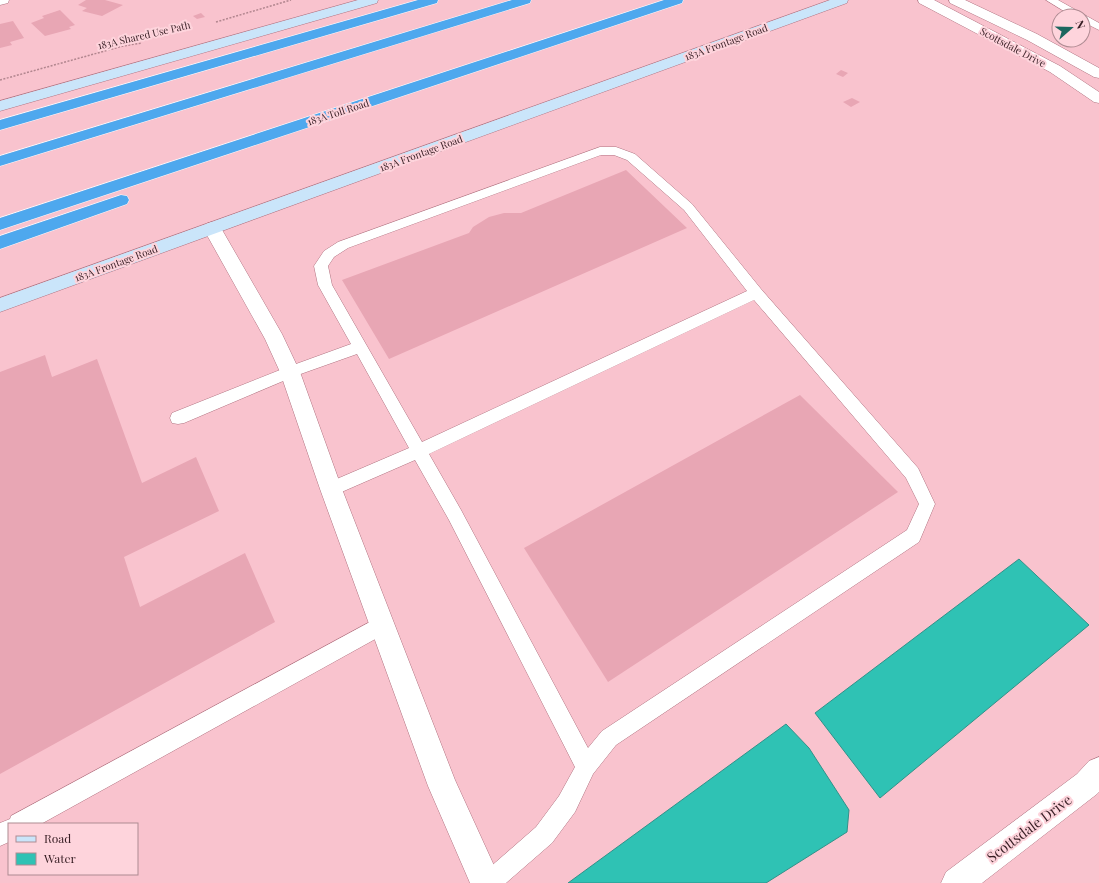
<svg xmlns="http://www.w3.org/2000/svg" width="1099" height="883" viewBox="0 0 1099 883" font-family="'Playfair Display',serif">
	<style>
		.water { fill: #2fc2b4; stroke: #319189 }
		.building { fill: #e8a6b4 }
		.lines { fill: none; stroke-linecap: round; stroke-linejoin: round }
		.lane-casing { stroke: #b07381; stroke-width: 1 }
		.street-casing { stroke: #b07381; stroke-width: 1 }
		.secondary-casing { stroke: #b07381; stroke-width: 1 }
		.highway-casing { stroke: #fff; stroke-width: 1 }
		.path { stroke: #b2868f; stroke-width: 1.5; stroke-dasharray: 2 1.5; stroke-linecap: butt }
		.lane { fill: #fff; fill-rule: evenodd }
		.street { fill: #fff; fill-rule: evenodd }
		.secondary { fill: #cae5fa; fill-rule: evenodd }
		.highway { fill: #4ea8ee; fill-rule: evenodd }
		.labels { text-anchor: middle; dominant-baseline: central; stroke-width: 4; stroke-linejoin: round; paint-order: stroke }
		.far-street-label { font-size: 10px; fill: #371e24; stroke: #fed4dc }
		.near-street-label { font-size: 14px; fill: #371e24; stroke: #fed4dc }
	</style>
	<rect width="100%" height="100%" fill="#f9c3ce"/>
	<g class="water">
		<polygon points="1019,559 1089,625 880,798 815,713"/>
		<polygon points="786,724 809,748 849,810 847,832 766,883 568,883"/>
	</g>
	<g class="building">
		<polygon points="86,0 105,0 123,5 102,16 82,11 87,8 78,5"/>
		<polygon points="60,10 75,25 69,27 71,29 45,36 31,23 44,18 42,16"/>
		<polygon points="201,13 205,17 197,19 193,16"/>
		<polygon points="13,21 24,38 10,42 12,45 0,48 0,24"/>
		<polygon points="841,70 848,73 843,77 836,74"/>
		<polygon points="852,98 860,102 851,107 843,102"/>
		<polygon points="626,170 687,228 389,359 342,280 469,233 473,227 489,217 504,213 521,213"/>
		<polygon points="45,355 52,377 97,359 142,483 196,457 219,511 124,557 140,607 245,553 275,622 0,774 0,372"/>
		<polygon points="800,395 898,492 608,682 524,548"/>
	</g>
	<g class="lines">
		<g class="lane-casing">
			<g id="lane">
				<polygon points="1046,0 1058,0 1099,23 1099,30 1083,22 1083,16 1072,16"/>
				<path d="M600,147H616L635,154L692,204L761,289L918,468L935,504L919,542L616,745L593,774L575,812L552,843L506,883H478L481,875L536,827L559,796L575,767L449,520L415,460L337,494L331,496L325,494L323,489L325,484L409,448L357,354L295,376L184,423L178,424L172,423L170,418L172,413L285,368L351,344L318,285L314,266L324,251L338,242ZM601,155H614L627,160L684,210L747,291L422,442L332,285L328,266L334,257L348,248ZM754,300L906,478L919,504L907,530L602,731L588,748L461,510L429,454Z"/>
				<polygon points="381,616 388,618 390,625 388,632 41,824 9,824 9,842 0,846 0,823 10,819 11,816"/>
			</g>
		</g>
		<g class="street-casing">
			<g id="street">
				<polygon points="0,0 9,0 8,3 0,5"/>
				<polygon points="918,0 934,0 1060,66 1099,92 1099,103 1094,102 1050,72 919,3"/>
				<polygon points="949,0 965,0 1037,34 1099,68 1099,78 1094,77 1027,40 950,3"/>
				<polygon points="212,222 218,224 221,228 282,334 300,372 342,489 455,780 502,883 470,883 428,786 320,489 280,372 265,339 203,228 206,224"/>
				<polygon points="1099,757 1099,792 1097,794 982,883 941,883 946,872 1077,774 1089,761"/>
			</g>
		</g>
		<g class="secondary-casing">
			<g id="secondary">
				<polygon points="358,0 378,0 377,3 0,111 0,101"/>
				<polygon points="830,0 848,0 847,3 0,312 0,298"/>
			</g>
		</g>
		<g class="highway-casing">
			<g id="highway">
				<polygon points="418,0 438,0 437,3 0,130 0,120"/>
				<polygon points="512,0 531,0 530,3 0,166 0,156"/>
				<polygon points="664,0 683,0 682,3 0,230 0,218"/>
				<polygon points="121,195 127,196 129,200 127,204 0,249 0,236"/>
			</g>
		</g>
		<g class="path">
			<polyline points="216,22 291,0"/>
			<polyline points="0,80 123,46 142,43"/>
		</g>
		<use href="#lane" class="lane"/>
		<use href="#street" class="street"/>
		<use href="#secondary" class="secondary"/>
		<use href="#highway" class="highway"/>
	</g>
	<g class="labels">
		<g class="far-street-label">
			<text transform="translate(144 35) rotate(-13)">183A Shared Use Path</text>
			<text transform="translate(726 42) rotate(-20)">183A Frontage Road</text>
			<text transform="translate(1013 47) rotate(28)">Scottsdale Drive</text>
			<text transform="translate(338 112) rotate(-18)">183A Toll Road</text>
			<text transform="translate(421 153) rotate(-20)">183A Frontage Road</text>
			<text transform="translate(116 263) rotate(-20)">183A Frontage Road</text>
		</g>
		<g class="near-street-label">
			<text transform="translate(1029 828) rotate(-37)">Scottsdale Drive</text>
		</g>
	</g>
	<rect x="8" y="823" width="130" height="52" fill="#fed4dc" stroke="#ae8b92"/>
	<rect x="16" y="836" width="20" height="6" fill="#cae5fa" stroke="#ae8b92"/>
	<text x="44" y="843" font-size="12" fill="#371e24">Road</text>
	<rect x="16" y="853" width="20" height="12" fill="#2fc2b4" stroke="#ae8b92"/>
	<text x="44" y="863" font-size="12" fill="#371e24">Water</text>
	<g transform="translate(1071 28) rotate(70)"><circle r="19" fill="#fed4dc" stroke="#ae8b92"/>
	<path d="M0-3L7 15L0 10L-7 15Z" fill="#1c675f"/>
	<text y="-6" font-size="11" font-weight="bold" text-anchor="middle" fill="#371e24">N</text>
	</g>
</svg>
